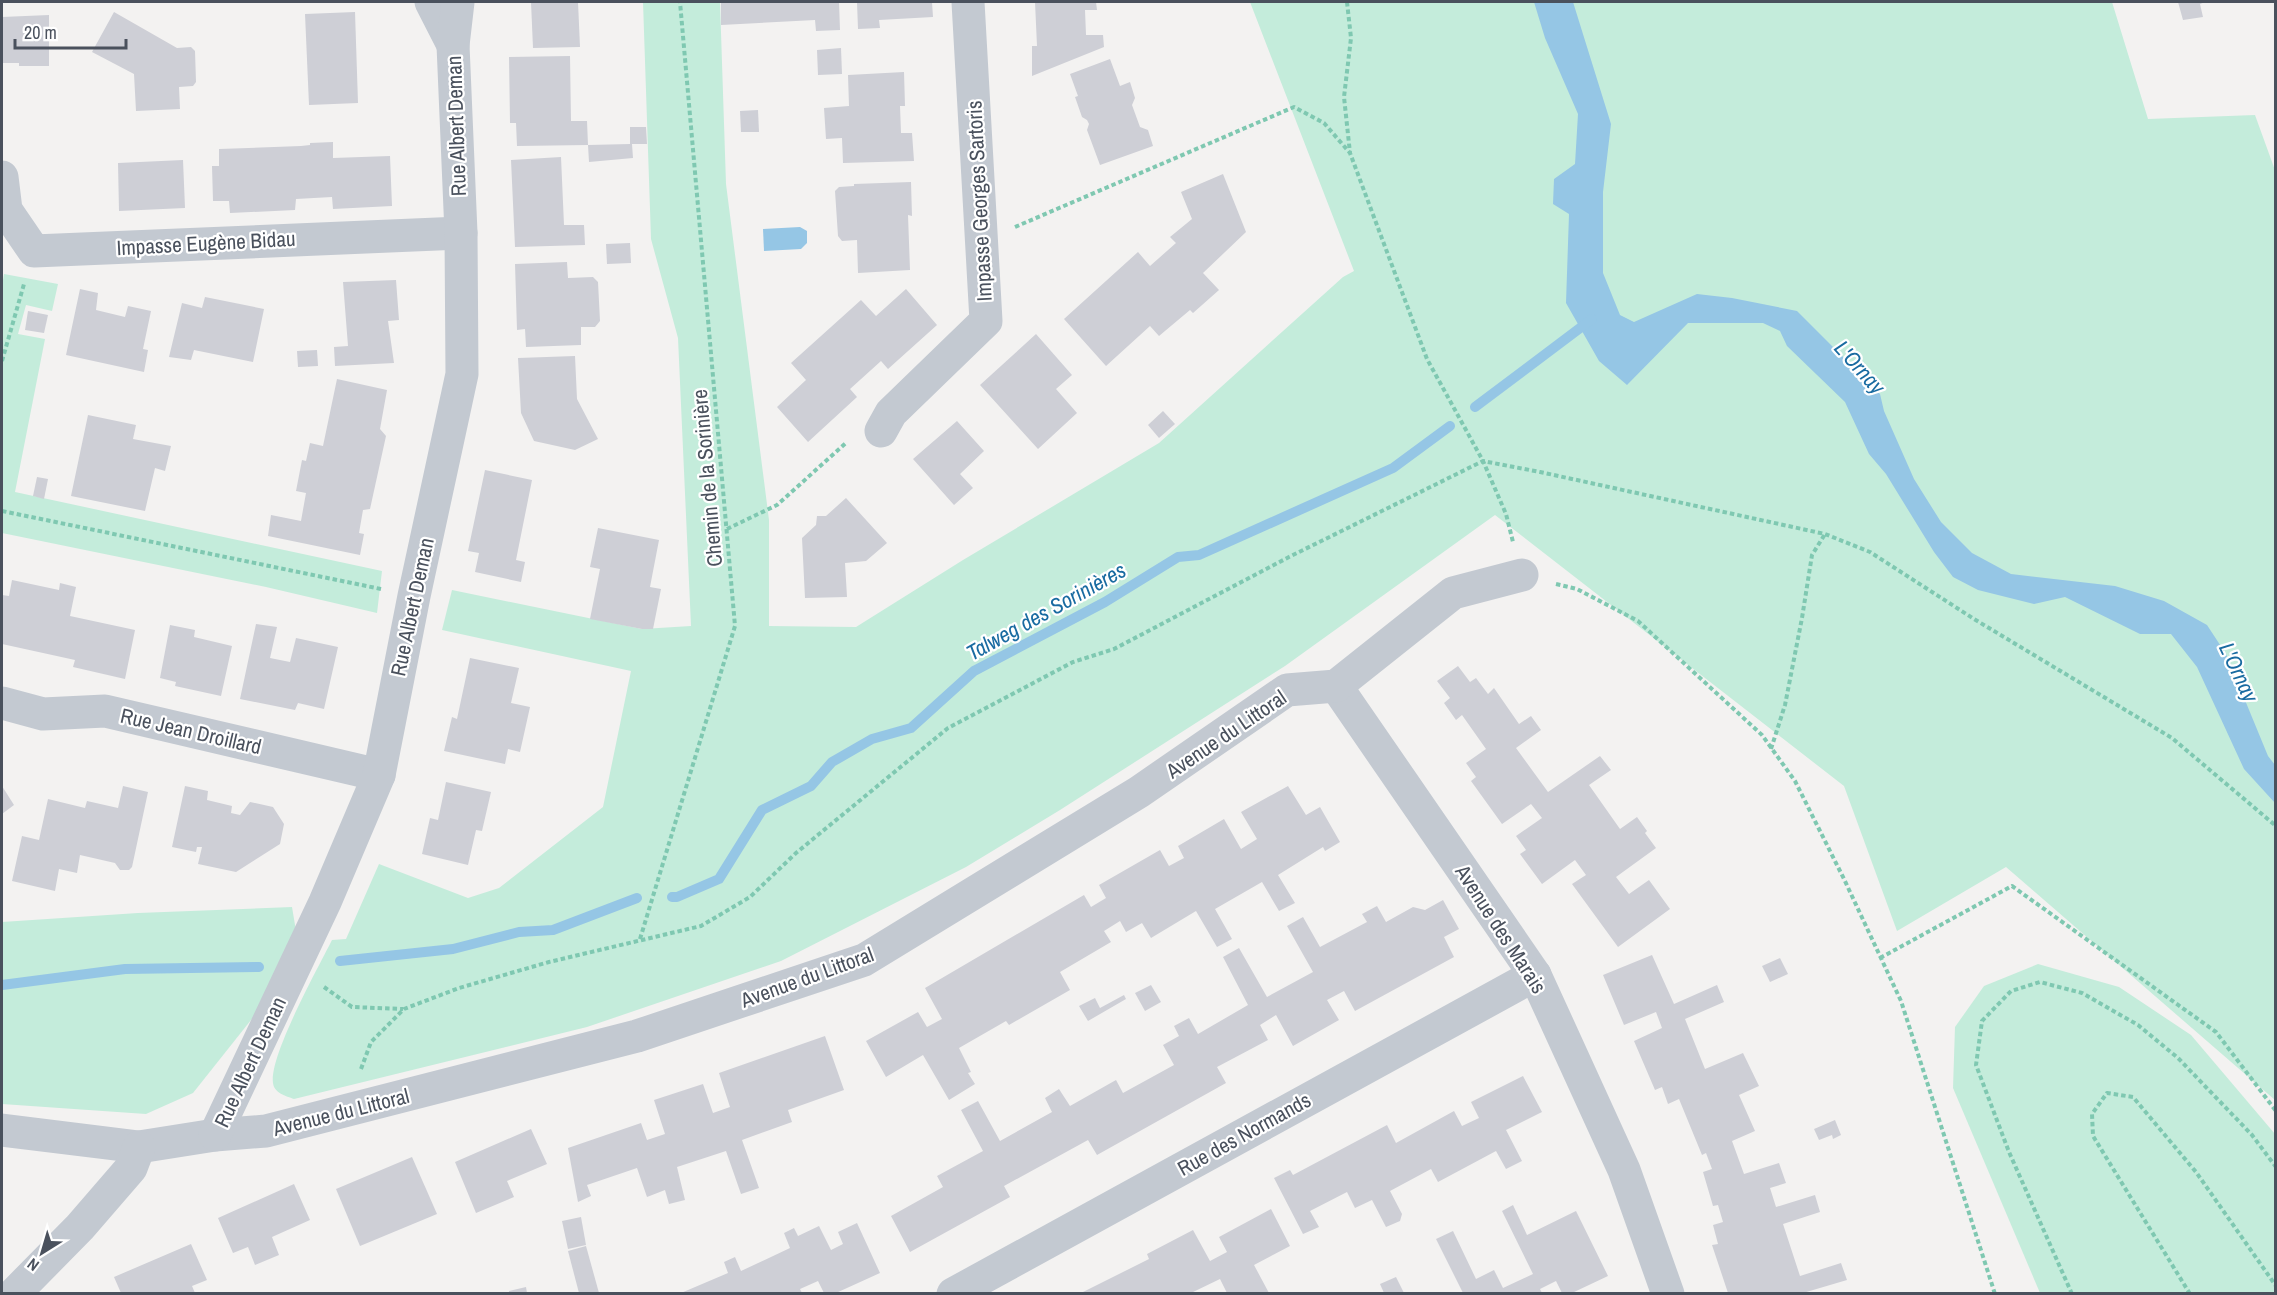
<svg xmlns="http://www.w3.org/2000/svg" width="2277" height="1295" viewBox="0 0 2277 1295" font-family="'Archivo Narrow',sans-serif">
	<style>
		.green { fill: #c4ecdb }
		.water { fill: #95c6e5 }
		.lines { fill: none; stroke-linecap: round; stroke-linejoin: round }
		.stream { stroke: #95c6e5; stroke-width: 10 }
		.building { fill: #cecfd6 }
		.path { stroke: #7fc8b1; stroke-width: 4; stroke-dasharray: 4.5 3; stroke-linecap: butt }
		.minor { stroke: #c3c9d1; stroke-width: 33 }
		.labels { text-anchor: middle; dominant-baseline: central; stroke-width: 4.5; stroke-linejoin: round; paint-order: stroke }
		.street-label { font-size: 21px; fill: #4a515d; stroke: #fff }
		.water-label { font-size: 22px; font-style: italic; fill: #196ba1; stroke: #fff }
	</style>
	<rect width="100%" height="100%" fill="#f3f2f1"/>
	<g class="green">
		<path d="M643,2H720L726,184L769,520V626L856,627L963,560L1159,443L1343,277L1354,271L1250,2H2112L2148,119L2255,115L2276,173L2275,1100L2006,867L1897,931L1844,786L1495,515L1285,666L1060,810L966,867L781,961L587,1027L294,1099C286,1096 274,1093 273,1083C269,1056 318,968 332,940L346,939L379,864L468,898L499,888L603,807L631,671L442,630L452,590L642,629L691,626L678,338L651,239Z"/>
		<polygon points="4,274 58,284 52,311 26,305 18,334 45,339 15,492 382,571 377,613 266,587 2,533 2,286"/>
		<polygon points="292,907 297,937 255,1015 193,1093 146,1114 2,1104 2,922 138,913"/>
		<polygon points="2038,964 2119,987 2191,1035 2275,1134 2275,1293 2040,1293 1953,1088 1955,1027 1984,986"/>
	</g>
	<g class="water">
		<polygon points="1534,2 1573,2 1611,124 1603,192 1603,273 1620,315 1634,322 1697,294 1732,298 1797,311 1880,394 1884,411 1914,479 1941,522 1972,553 2011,574 2115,586 2164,601 2207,625 2226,654 2268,756 2275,765 2275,803 2244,769 2197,667 2171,634 2140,634 2065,597 2034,604 1978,590 1953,577 1934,552 1886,474 1869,454 1845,402 1787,346 1780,331 1763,323 1688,323 1627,385 1599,361 1566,303 1569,214 1553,204 1554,179 1575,164 1578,114 1545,38"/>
		<polygon points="800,227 807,231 807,243 801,249 764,251 763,229"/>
	</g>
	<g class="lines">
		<g class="stream">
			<polyline points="1475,407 1592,319"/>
			<polyline points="672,897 677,897 719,879 762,810 811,786 832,762 872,739 911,728 974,671 1105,602 1178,557 1199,555 1393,468 1450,426"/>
			<polyline points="340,961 453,949 519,932 553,930 637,898"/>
			<polyline points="2,985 125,969 259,967"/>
		</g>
	</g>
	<g class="building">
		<polygon points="531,2 578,2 580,47 533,48"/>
		<polygon points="721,2 839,2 840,30 816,31 815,20 721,25"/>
		<polygon points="857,2 932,2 933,17 879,20 880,28 858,29"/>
		<polygon points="1035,2 1096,2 1097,10 1085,10 1086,35 1103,35 1104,47 1032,76 1032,46 1037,46"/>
		<polygon points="2178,2 2205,2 2200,4 2203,17 2183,20"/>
		<polygon points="114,12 177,48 191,47 195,51 196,82 193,86 179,87 180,109 136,111 134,74 92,52"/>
		<polygon points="355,12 358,103 309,105 305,14"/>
		<polygon points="49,15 49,66 19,66 19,63 2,63 2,17"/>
		<polygon points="841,48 842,74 818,75 817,50"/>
		<polygon points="570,56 571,121 587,121 588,145 517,146 516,123 510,123 509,57"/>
		<polygon points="1110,59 1120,86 1130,82 1135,98 1132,105 1140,127 1148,130 1153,146 1100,165 1087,130 1089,124 1087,120 1082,117 1075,97 1078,96 1070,74"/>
		<polygon points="904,72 905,106 900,106 901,133 912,133 914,161 843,163 842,138 826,139 824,108 849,106 848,75"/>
		<polygon points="758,110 759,132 741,132 740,111"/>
		<polygon points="630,127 646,127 647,144 632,144 633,158 589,162 588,145 630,144"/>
		<polygon points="333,142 333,158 390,156 392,206 333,209 332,197 296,199 295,210 230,213 229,201 213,201 212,166 219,166 219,149 301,146 310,145 310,143"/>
		<polygon points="561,157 564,225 584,225 585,245 515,247 511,160"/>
		<polygon points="183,160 185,208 119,211 118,163"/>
		<polygon points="1223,174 1246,232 1203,273 1219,290 1193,313 1190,310 1159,336 1150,326 1106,366 1064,319 1138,252 1150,266 1176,243 1170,237 1192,219 1181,192"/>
		<polygon points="911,182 912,216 908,215 910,270 858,273 857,240 842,241 838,236 835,191 839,187 854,186 854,184"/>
		<polygon points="630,243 631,263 607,264 606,244"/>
		<polygon points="567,262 568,278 593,277 598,282 600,321 595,327 581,327 581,345 526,347 525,329 517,330 515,264"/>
		<polygon points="396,280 399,320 388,321 394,363 335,366 334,347 348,346 343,282"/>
		<polygon points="80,289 98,293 96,310 125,317 128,306 151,311 143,349 148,350 144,372 66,355"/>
		<polygon points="906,289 937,325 888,369 881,361 850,389 857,397 808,442 777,407 806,380 791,363 861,300 876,316"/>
		<polygon points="205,297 264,309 253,362 194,350 191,360 169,357 182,303 202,308"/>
		<polygon points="28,311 48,315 44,333 25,330"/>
		<polygon points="1036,334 1072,375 1056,389 1077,413 1038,449 980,385"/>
		<polygon points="317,350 318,366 298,367 297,351"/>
		<polygon points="575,356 577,399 598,439 575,450 534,441 521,413 518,358"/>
		<polygon points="337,379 387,390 380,429 386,436 370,509 363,510 359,533 364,534 360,555 268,536 271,515 301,521 306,493 296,491 302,460 306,461 310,443 323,446"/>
		<polygon points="1163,411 1175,424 1159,438 1148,425"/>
		<polygon points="88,415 136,425 133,439 171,446 165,471 155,468 145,511 71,496"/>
		<polygon points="957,421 984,451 960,474 973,488 954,505 913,459"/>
		<polygon points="485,470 532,480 516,560 525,562 521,582 475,572 479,553 468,551"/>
		<polygon points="37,477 48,479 44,499 33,496"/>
		<polygon points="846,498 887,543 866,561 845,563 847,597 805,598 802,538 816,525 817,516 826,516"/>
		<polygon points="598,528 659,540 650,587 661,589 653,629 642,629 590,619 600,569 590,567"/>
		<polygon points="12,580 59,590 60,583 76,587 70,616 135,630 125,679 73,667 75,660 2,644 2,595 9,596"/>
		<polygon points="256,624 277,627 270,658 290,662 296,638 338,647 324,709 298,703 295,710 240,699"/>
		<polygon points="170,625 195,630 194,637 232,646 221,696 175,686 176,682 160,678"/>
		<polygon points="470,658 519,668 511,703 530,707 520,752 508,749 505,764 444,751 452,717 457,719"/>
		<polygon points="1458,666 1470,682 1476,678 1488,694 1494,688 1519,724 1531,716 1541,730 1516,748 1548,792 1600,756 1611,770 1589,785 1620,829 1637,817 1647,831 1645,833 1656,848 1616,877 1629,894 1649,880 1670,909 1618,947 1572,884 1586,875 1575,860 1542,884 1520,854 1526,850 1516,836 1542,818 1531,804 1502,824 1471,781 1476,777 1466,763 1486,749 1462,715 1456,720 1444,703 1450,698 1437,681"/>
		<polygon points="446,782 491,792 482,831 476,830 468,865 422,854 430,818 438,820"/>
		<polygon points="2,786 14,805 2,814"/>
		<polygon points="123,786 148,792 132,867 129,870 120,870 115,863 80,855 77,873 59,869 55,891 12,881 22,836 39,840 48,799 85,808 87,801 118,808"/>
		<polygon points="185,786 208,791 207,800 232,806 231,813 240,815 250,802 273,807 284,824 280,844 236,872 198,864 202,847 197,847 196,852 172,847"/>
		<polygon points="1288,786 1306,815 1320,807 1340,842 1325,851 1323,847 1278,875 1295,903 1279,911 1262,882 1215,909 1232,939 1217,947 1196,911 1151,938 1142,923 1126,932 1120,921 1104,931 1111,942 1060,972 1070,990 1009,1025 1006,1021 959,1048 971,1072 968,1073 975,1084 949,1100 923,1055 886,1077 866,1041 918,1012 927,1027 942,1019 925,988 1084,895 1091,907 1106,898 1099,885 1160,850 1169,866 1184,858 1178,846 1224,819 1241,849 1257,839 1241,812"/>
		<polygon points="1443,900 1459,929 1444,937 1454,957 1355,1011 1344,991 1327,1000 1339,1020 1293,1046 1276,1015 1260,1025 1268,1040 1217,1067 1226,1083 1097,1155 1088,1140 1004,1186 1010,1197 910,1252 891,1216 943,1187 937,1176 983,1151 961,1110 978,1101 1000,1141 1052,1112 1045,1098 1059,1089 1070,1106 1116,1080 1123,1093 1174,1065 1163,1045 1179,1036 1174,1026 1189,1018 1198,1034 1248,1005 1223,957 1239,948 1267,997 1313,972 1287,926 1303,917 1320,947 1367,922 1362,914 1377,906 1386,922 1413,907 1425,910"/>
		<polygon points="1652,955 1674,1004 1717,985 1724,1002 1685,1019 1705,1069 1743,1053 1759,1086 1739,1095 1755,1131 1732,1141 1744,1174 1779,1163 1786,1183 1770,1188 1776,1207 1815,1195 1820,1212 1783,1224 1800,1276 1841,1263 1847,1280 1803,1293 1728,1293 1712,1245 1718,1244 1713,1225 1723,1222 1718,1205 1713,1206 1703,1172 1712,1169 1706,1153 1702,1155 1679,1099 1668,1104 1662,1087 1655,1090 1634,1041 1662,1028 1656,1012 1624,1025 1603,975"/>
		<polygon points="1780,958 1788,974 1770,982 1762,966"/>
		<polygon points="1151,985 1161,1002 1145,1011 1135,993"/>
		<polygon points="1124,995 1126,999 1088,1021 1079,1006 1095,998 1100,1008"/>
		<polygon points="825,1036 844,1090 788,1110 792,1122 742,1140 759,1188 741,1194 726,1151 677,1167 685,1200 669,1204 665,1190 647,1197 637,1168 587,1185 591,1196 578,1202 568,1148 641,1123 647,1140 665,1134 654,1100 703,1084 713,1113 730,1107 719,1073"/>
		<polygon points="1523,1076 1542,1112 1506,1130 1522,1161 1506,1169 1496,1151 1438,1182 1431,1169 1390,1191 1402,1214 1400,1221 1386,1227 1372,1200 1355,1208 1347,1192 1310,1211 1319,1227 1303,1234 1274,1178 1290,1170 1293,1175 1387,1125 1396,1143 1454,1111 1462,1126 1479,1118 1471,1102"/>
		<polygon points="1835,1120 1841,1135 1833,1139 1832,1135 1819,1140 1814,1129"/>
		<polygon points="531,1129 547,1164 507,1181 514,1197 476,1213 455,1162"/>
		<polygon points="412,1157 437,1214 360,1246 336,1189"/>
		<polygon points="294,1184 310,1220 272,1237 279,1255 255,1265 248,1247 233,1253 218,1218"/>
		<polygon points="1513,1205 1527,1235 1576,1211 1608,1276 1572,1293 1562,1293 1556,1281 1540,1289 1542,1293 1463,1293 1436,1239 1453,1231 1476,1279 1494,1270 1503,1288 1533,1274 1502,1211"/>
		<polygon points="1271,1209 1290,1246 1254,1265 1269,1293 1227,1293 1220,1279 1191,1293 1081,1293 1149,1259 1147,1254 1193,1230 1210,1261 1227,1252 1219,1237"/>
		<polygon points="581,1217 586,1245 568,1249 562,1221"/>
		<polygon points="857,1223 880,1273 836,1293 824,1293 818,1281 800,1289 802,1293 681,1293 728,1273 724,1262 735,1257 741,1271 790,1248 784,1233 794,1228 798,1236 819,1226 831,1250 843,1244 838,1232"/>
		<polygon points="191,1244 207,1280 192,1286 195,1293 121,1293 114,1277"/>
		<polygon points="586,1246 599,1293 579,1293 568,1251"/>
		<polygon points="1396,1277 1404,1293 1384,1293 1380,1284"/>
		<polygon points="526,1287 527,1293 509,1293 509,1291"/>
	</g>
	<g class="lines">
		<g class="path">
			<polyline points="1347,2 1351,38 1344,97 1350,153"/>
			<polyline points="1015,227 1294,107 1324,123 1350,153 1427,359 1483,461 1506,514 1513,542"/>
			<polyline points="2,361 24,284"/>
			<polyline points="2,511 381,589"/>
			<polyline points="727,529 777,505 847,442"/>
			<polyline points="1556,584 1577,589 1638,621 1762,735 1795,781 1844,879 1901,1001 1995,1294"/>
			<polyline points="1771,749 1785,705 1802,618 1812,555 1825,534"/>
			<polyline points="640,939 735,626 680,2"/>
			<polyline points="1880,958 2012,886 2216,1032 2276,1111"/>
			<polyline points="324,987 352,1007 403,1009"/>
			<polyline points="361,1069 371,1042 404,1009 459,988 549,962 701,926 750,897 796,853 948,728 1073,662 1114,649 1289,557 1483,461 1540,472 1825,534 1870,552 1974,619 2172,738 2276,826"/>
			<polyline points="2072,1294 2009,1152 1976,1065 1982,1021 2011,991 2040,982 2082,993 2138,1025 2178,1058 2252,1135 2276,1167"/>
			<polyline points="2190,1294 2093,1136 2092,1114 2107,1093 2133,1097 2196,1172 2276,1286"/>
		</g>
		<g class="minor">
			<polyline points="431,2 453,45"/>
			<polyline points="2,177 6,210 34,251 461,233"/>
			<polyline points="881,431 891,413 986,321 968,2"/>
			<polyline points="1336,686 1535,975 1624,1170 1668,1294"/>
			<polyline points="2,703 43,714 105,711 379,775"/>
			<polyline points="2,1130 139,1147 215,1135 266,1131 637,1036 864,960 1139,792 1287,690 1336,686 1453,593 1522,575"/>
			<polyline points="215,1135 325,902 379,775 414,596 462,374 461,233 453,45 458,2"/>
			<polyline points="14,1294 80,1227 131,1168 139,1147"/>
			<polyline points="953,1294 1535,975"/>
		</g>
	</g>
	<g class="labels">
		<g class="street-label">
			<text transform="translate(456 126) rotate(-92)">Rue Albert Deman</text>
			<text transform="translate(979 201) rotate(-93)">Impasse Georges Sartoris</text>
			<text transform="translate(206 243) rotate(-3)">Impasse Eugène Bidau</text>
			<text transform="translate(707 478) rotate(-95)">Chemin de la Sorinière</text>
			<text transform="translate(412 607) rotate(-78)">Rue Albert Deman</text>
			<text transform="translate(191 731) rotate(13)">Rue Jean Droillard</text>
			<text transform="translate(1226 734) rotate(-34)">Avenue du Littoral</text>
			<text transform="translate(1501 929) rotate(57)">Avenue des Marais</text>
			<text transform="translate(807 977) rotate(-20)">Avenue du Littoral</text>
			<text transform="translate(250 1062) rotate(-65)">Rue Albert Deman</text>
			<text transform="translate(341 1112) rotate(-14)">Avenue du Littoral</text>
			<text transform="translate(1244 1134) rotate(-29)">Rue des Normands</text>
		</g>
		<g class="water-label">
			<text transform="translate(1860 367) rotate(48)">L'Ornay</text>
			<text transform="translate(1046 611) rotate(-29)">Talweg des Sorinières</text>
			<text transform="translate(2239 672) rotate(65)">L'Ornay</text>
		</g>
	</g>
	<rect width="2277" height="1295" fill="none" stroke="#4a515d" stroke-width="6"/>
	<g transform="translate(42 1253) rotate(217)" stroke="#ffffff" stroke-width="4.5" paint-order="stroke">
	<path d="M0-4.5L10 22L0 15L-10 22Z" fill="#4a515d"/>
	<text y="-9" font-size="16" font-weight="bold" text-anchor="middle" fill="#4a515d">N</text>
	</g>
	<path d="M15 39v9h111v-9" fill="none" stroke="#4a515d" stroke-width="3"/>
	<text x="24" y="39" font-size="18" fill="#4a515d" stroke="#ffffff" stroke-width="4.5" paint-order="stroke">20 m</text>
</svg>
